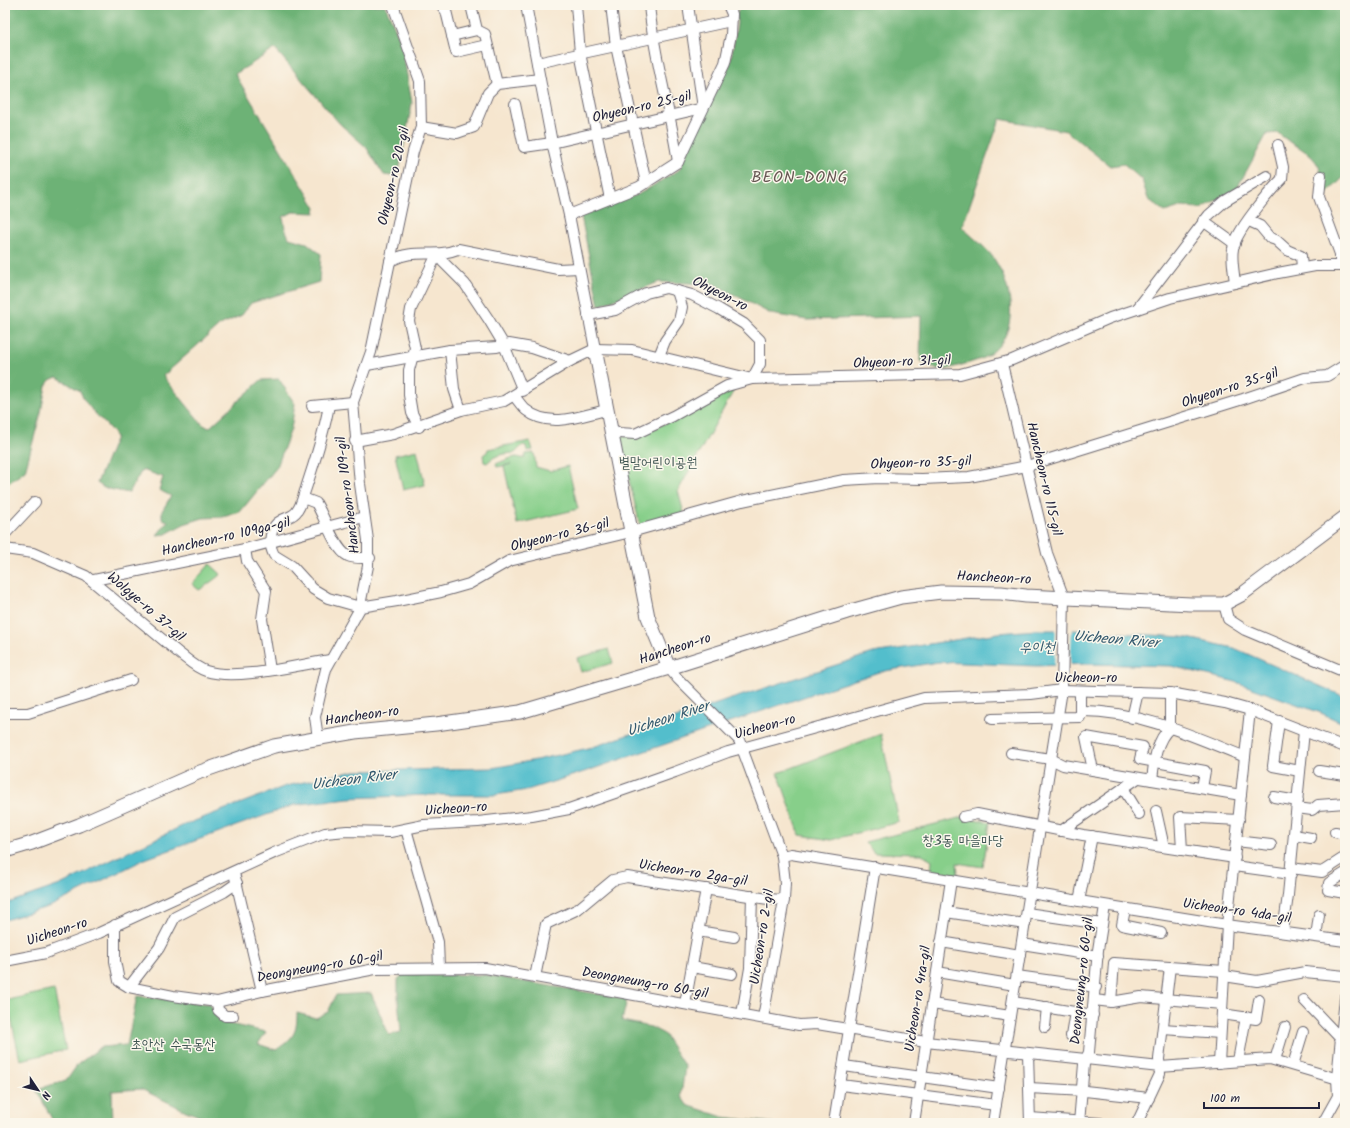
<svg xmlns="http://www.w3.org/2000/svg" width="1350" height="1128" viewBox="0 0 1350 1128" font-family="Kalam,'Poor Story',sans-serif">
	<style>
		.green { fill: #87cf8a; stroke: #547862 }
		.forest { fill: #6db276; stroke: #486a58 }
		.water { fill: #52becc; stroke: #3a7084 }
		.pier { fill: #f6e6cf }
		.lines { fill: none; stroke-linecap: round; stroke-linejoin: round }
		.minor-casing { stroke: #6c676f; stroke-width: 12 }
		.major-casing { stroke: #6c676f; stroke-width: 15 }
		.minor { stroke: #fff; stroke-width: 10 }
		.major { stroke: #fff; stroke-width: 13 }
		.labels { text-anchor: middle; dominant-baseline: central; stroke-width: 3; stroke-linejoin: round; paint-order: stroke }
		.street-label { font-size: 14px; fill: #22223b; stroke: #fbf7ec }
		.park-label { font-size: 14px; fill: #405653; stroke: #fbf7ec }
		.water-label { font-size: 15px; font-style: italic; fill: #33596e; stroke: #fbf7ec }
		.quarter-label { font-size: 16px; letter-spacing: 1px; fill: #675653; stroke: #fbf7ec }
	</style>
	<rect width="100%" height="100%" fill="#fbf7ec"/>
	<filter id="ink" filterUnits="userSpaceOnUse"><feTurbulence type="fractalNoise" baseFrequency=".025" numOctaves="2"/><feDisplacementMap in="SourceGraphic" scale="8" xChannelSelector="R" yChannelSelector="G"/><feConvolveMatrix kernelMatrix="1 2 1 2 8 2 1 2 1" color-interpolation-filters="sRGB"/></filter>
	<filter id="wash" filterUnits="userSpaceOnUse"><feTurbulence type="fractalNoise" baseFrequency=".012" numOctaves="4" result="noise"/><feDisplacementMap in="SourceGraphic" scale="16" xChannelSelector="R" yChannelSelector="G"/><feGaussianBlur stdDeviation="0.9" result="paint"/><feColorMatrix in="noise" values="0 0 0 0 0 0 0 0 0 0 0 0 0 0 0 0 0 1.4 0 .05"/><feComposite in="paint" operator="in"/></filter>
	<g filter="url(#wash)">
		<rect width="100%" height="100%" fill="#f6e6cf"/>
		<g class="green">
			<polygon points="734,390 678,491 685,517 641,529 618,436 643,434"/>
			<path d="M530,441L533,450L527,451L526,446L523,445L515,453C503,454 496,454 487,463L484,462L483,455L487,452L488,449Z"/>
			<polygon points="417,450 425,485 403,490 395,455"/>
			<path d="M534,453L536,467L550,471L568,466L578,509L517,524L504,466L511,464L497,467L496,464C503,461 510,458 516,457C519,457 521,459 525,458L526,454Z"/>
			<path d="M210,564L221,574C218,577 203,588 199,590L192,584Z"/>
			<polygon points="609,649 613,663 581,672 577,658"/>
			<polygon points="881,734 899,822 831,840 800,835 778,773"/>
			<polygon points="963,817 990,822 983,867 957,863 958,875 931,870 932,860 922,854 874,853 865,842"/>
			<polygon points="54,990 66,1050 20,1060 7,1000"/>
		</g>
		<g class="forest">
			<path d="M5,5H385L401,42L412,103L399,171L391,176L384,175L366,147L340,124L275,49L235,74L316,208L315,213L293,212L283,217L285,228L289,238L307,243L321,254L319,282L251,303L242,315L220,325L163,376L202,424L209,428L261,380L279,379L295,404L291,429L277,467L240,512L223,517L203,518L184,524L166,534L157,535L168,521L162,519V511L171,496L159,490L163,477L142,470L129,493L104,488L97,483L116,437C106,421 86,409 80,391L57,377L50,380L46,386L41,412L25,471L6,485L5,495Z"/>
			<path d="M745,5H1345V176L1324,196C1322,187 1322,175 1319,167C1311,150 1291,145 1278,133L1267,134L1237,188L1201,209L1183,206L1165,212L1148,199L1142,180L1124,164L1110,166L1066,131L1000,119L962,227C973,238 989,249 996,262C1015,293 1020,341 981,359C968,364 953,367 940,371L920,361L921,316L807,320L771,314L714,284L659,282L599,306L581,216L639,194L679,170L700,121L730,64L737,24V12Z"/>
			<path d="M404,974L485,975L627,999L622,1021L651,1027L664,1034L685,1067L681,1096L687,1105L723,1117L773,1123H217L186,1111L141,1089L112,1091L113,1123H54L36,1089L66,1081L78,1064L101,1047L127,1045L137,996L210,1004L220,1022L266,1032L258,1044L276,1050C293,1038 297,1034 297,1013L316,1018L328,1012L336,995L371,993L389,1035L401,1032L398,999V979Z"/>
		</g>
		<polygon class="water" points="1037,630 1074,630 1183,637 1234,648 1345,697 1345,724 1321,713 1236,682 1171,666 1087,664 1036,666 938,662 879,672 824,690 584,772 527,790 495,795 429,795 348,798 294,805 145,859 51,906 5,920 5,904 60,885 184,825 286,786 354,771 492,768 536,760 593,747 725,701 873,653 998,633"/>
		<polygon class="pier" points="1056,628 1072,628 1070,667 1054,667"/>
	</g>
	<g filter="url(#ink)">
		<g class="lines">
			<g class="minor-casing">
				<g id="minor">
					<polyline points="441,5 446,11 456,52 487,45"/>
					<polyline points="471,5 477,30 485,34 497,84"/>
					<polyline points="526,5 552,143 569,215 595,349"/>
					<polyline points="576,5 580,53 610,199"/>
					<polyline points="611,5 616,46 646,183"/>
					<path d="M649,5C654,59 670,109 678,162"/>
					<polyline points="688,5 703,108"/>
					<polyline points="452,36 477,30"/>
					<polyline points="537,63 731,21"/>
					<polyline points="515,104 524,147 552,143 703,108"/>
					<polyline points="421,127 457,133 474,127 488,93 497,84 540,79"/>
					<polyline points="1321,176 1319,197 1340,254 1340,265"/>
					<polyline points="569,215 639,187 678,162 725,63 731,35 732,14 728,5"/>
					<polyline points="1203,221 1235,244"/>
					<polyline points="1249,221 1260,226 1270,238 1276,240 1287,250 1301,256 1302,268"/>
					<path d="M390,261C415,247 434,259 458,249L558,269L579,268"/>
					<path d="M1235,283C1234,272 1231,259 1233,249C1235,232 1270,191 1282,179L1283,167L1278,145"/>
					<polyline points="1137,309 1209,215 1225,201 1267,176"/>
					<polyline points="588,315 615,310 646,293 666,288 692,295 719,309 744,324 760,340 760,364 752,379 727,386 673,416 635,434 619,433 610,428"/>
					<polyline points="450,350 454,389 461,410"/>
					<polyline points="659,356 665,341 679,321 682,307 677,291"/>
					<polyline points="367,365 450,350 497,347 509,344 532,348 570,361"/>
					<path d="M514,396C518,400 521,406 526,410C549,429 580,416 606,410"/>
					<path d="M329,405C324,434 315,460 306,488C303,496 302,504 297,511C293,517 287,517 282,520C269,526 268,544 274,555L292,566L313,589L328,598L360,607L397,601L441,592L469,584L509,561L631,532L742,501L844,480L879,478L922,479L969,477L1027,466L1243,399L1305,378L1327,376L1345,365"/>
					<polyline points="312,406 353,402"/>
					<polyline points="419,427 412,413 409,395 409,370 415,348 409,321 411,309 437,254 443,262 465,284 489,320 504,345 523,391"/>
					<polyline points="355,441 393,434 461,410 504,401 570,361 595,349 632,350 752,379 960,374 1012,360 1110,318 1170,298 1278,273 1315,266 1345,266"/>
					<path d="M303,498L316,503C324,516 335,550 348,556C354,559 363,558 370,558"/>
					<polyline points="5,534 35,502"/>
					<path d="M5,549L33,553L86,576L180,654C188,660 196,668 206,671C237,681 297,665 330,660"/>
					<polyline points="245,549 247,561 266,591 262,619 270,670"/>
					<polyline points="94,580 245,549 364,517"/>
					<polyline points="1224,604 1228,619 1245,630 1345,672"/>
					<polyline points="669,668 678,679 739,740 782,856 785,883 784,900 763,1018"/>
					<path d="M1080,711C1137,710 1193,736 1245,757"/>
					<polyline points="5,713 28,713 131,680"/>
					<polyline points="1132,718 1138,692"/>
					<polyline points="992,719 1080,717 1080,691"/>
					<polyline points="1279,721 1273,766 1300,771"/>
					<polyline points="318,738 315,717 326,669 359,610 368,566 368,540 360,484 353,402 371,352 413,152 421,127 420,81 393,5"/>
					<polyline points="1011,753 1051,759 1063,765 1241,795"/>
					<polyline points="1093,770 1086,737 1143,747 1140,759 1205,771 1202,788"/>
					<polyline points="1319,771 1345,775"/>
					<path d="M1152,780C1154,762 1156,740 1170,728V693"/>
					<polyline points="1123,788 1139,814"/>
					<polyline points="1274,797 1298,801"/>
					<polyline points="1297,808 1312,810 1318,805 1345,803"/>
					<polyline points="1156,811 1164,847"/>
					<polyline points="963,817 977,814 1083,835 1235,858"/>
					<polyline points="406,829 438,942 439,967"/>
					<polyline points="1061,831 1138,778"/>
					<polyline points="1335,832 1345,834"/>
					<polyline points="1294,835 1311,838"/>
					<polyline points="1236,841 1271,845"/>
					<polyline points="1182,850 1180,817 1239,820"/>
					<polyline points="782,856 791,854 1227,925 1345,941"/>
					<polyline points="1234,866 1291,874"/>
					<polyline points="1291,868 1322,872 1342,859"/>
					<polyline points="1345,873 1329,883 1328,890 1345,893"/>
					<polyline points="235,877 262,991"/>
					<polyline points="1079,901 1092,836"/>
					<polyline points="1125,909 1122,925 1161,933"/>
					<polyline points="946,912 1025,924"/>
					<polyline points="1027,913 1102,924"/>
					<polyline points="115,925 115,961 119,981 129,987 173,996 217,1002 262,991 375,969 485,968 799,1025 817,1024 926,1042 1160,1067 1270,1059 1345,1081"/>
					<polyline points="698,931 734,937"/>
					<polyline points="1283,932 1288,895 1304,731"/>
					<polyline points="1316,937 1319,915"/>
					<polyline points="941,942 1020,955"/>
					<polyline points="1022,944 1098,956"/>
					<polyline points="5,961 46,953 99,933 274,853 325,833 347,831 390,832 424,825 478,822 532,816 569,809 675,772 728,752 924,698 1031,694 1062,690 1170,693 1225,703 1250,710 1345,747"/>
					<polyline points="692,967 732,974"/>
					<polyline points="937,972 1015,985"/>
					<polyline points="1017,976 1096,987"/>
					<polyline points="1224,976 1257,981 1305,972 1345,976"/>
					<polyline points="535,977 546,924 578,909 613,880 627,877 768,899 784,900"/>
					<polyline points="129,987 159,948 175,917 224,892 237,883"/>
					<polyline points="1094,1000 1111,1002 1141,997 1222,1004"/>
					<polyline points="1304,1000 1341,1039"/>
					<polyline points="217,1002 218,1010 225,1016 233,1016"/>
					<polyline points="1013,1002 1093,1015"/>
					<polyline points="1111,1002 1114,963 1224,971"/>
					<polyline points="685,1004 706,889"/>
					<polyline points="932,1004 1010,1016"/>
					<polyline points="742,1014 750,968 752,896"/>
					<polyline points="1222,1014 1256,1019 1259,1000"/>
					<polyline points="1045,1027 1047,1007"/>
					<polyline points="1163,1029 1220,1033"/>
					<polyline points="1071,1036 1075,1012"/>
					<polyline points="1028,1053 1030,1123"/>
					<polyline points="1275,1060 1285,1027"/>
					<polyline points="1238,1061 1246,1017"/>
					<polyline points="1219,1063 1227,925 1250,710"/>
					<polyline points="1293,1065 1303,1032"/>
					<polyline points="844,1066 999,1088"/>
					<polyline points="841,1085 996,1105"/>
					<polyline points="1029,1088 1085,1091 1149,1098"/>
					<polyline points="1030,1118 1100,1123"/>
					<polyline points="834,1123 875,867"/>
					<polyline points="914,1123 951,880"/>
					<polyline points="993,1123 1062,690 1064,598 1047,553 1002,364"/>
					<polyline points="1079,1123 1084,1064 1089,1052 1098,950 1105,906"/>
					<polyline points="1137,1123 1160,1074 1159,1059 1170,967"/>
					<polyline points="1323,1123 1338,1096 1337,1078 1345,998"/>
				</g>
			</g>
			<g class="major-casing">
				<g id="major">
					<polyline points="595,349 648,617 669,668"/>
					<polyline points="5,851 32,843 79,825 200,772 274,746 355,732 436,724 520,712 669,668 847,612 901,597 941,592 1001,593 1026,596 1191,604 1224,604 1241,595 1345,517"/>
				</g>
			</g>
			<use href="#minor" class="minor"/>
			<use href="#major" class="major"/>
		</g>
	</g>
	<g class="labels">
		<g class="street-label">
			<text transform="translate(642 107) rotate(-13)">Ohyeon-ro 25-gil</text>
			<text transform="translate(394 176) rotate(-77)">Ohyeon-ro 20-gil</text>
			<text transform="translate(720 294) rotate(27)">Ohyeon-ro</text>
			<text transform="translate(902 362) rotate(-2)">Ohyeon-ro 31-gil</text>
			<text transform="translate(1230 388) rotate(-18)">Ohyeon-ro 35-gil</text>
			<text transform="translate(921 463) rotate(-2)">Ohyeon-ro 35-gil</text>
			<text transform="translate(1044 479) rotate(77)">Hancheon-ro 115-gil</text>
			<text transform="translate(348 495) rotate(-97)">Hancheon-ro 109-gil</text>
			<text transform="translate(560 535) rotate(-14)">Ohyeon-ro 36-gil</text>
			<text transform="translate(226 537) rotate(-13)">Hancheon-ro 109ga-gil</text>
			<text transform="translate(994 578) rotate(3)">Hancheon-ro</text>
			<text transform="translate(146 607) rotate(41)">Wolgye-ro 37-gil</text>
			<text transform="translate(675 649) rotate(-18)">Hancheon-ro</text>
			<text x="1086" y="678">Uicheon-ro</text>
			<text transform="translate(362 716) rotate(-8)">Hancheon-ro</text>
			<text transform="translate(765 727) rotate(-15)">Uicheon-ro</text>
			<text transform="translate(456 809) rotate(-4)">Uicheon-ro</text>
			<text transform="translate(693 873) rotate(9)">Uicheon-ro 2ga-gil</text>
			<text transform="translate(1237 911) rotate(8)">Uicheon-ro 4da-gil</text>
			<text transform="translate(57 932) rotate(-18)">Uicheon-ro</text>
			<text transform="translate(762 937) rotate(-81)">Uicheon-ro 2-gil</text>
			<text transform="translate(320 967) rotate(-10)">Deongneung-ro 60-gil</text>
			<text transform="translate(1082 981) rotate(-84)">Deongneung-ro 60-gil</text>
			<text transform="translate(645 983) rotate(10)">Deongneung-ro 60-gil</text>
			<text transform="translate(918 999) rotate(-81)">Uicheon-ro 4ra-gil</text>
		</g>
		<g class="park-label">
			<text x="658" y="463">별말어린이공원</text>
			<text x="963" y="841">창3동 마을마당</text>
			<text x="173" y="1045">초안산 수국동산</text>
		</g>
		<g class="water-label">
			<text transform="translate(1116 640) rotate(5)">Uicheon River</text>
			<text x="1037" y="648">우이천</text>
			<text transform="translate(668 719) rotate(-18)">Uicheon River</text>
			<text transform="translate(354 780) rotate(-7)">Uicheon River</text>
		</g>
		<g class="quarter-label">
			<text x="800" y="177">BEON-DONG</text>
		</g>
	</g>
	<rect width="1350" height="1128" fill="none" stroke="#fbf7ec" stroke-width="20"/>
	<g transform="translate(38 1090) rotate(125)" stroke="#fbf7ec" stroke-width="3" paint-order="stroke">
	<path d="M0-3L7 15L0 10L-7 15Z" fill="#22223b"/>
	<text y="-6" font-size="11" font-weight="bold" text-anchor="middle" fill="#22223b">N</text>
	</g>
	<path d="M1204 1102v6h115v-6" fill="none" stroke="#22223b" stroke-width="2"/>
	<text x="1210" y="1102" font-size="12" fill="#22223b" stroke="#fbf7ec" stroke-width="3" paint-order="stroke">100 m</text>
</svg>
